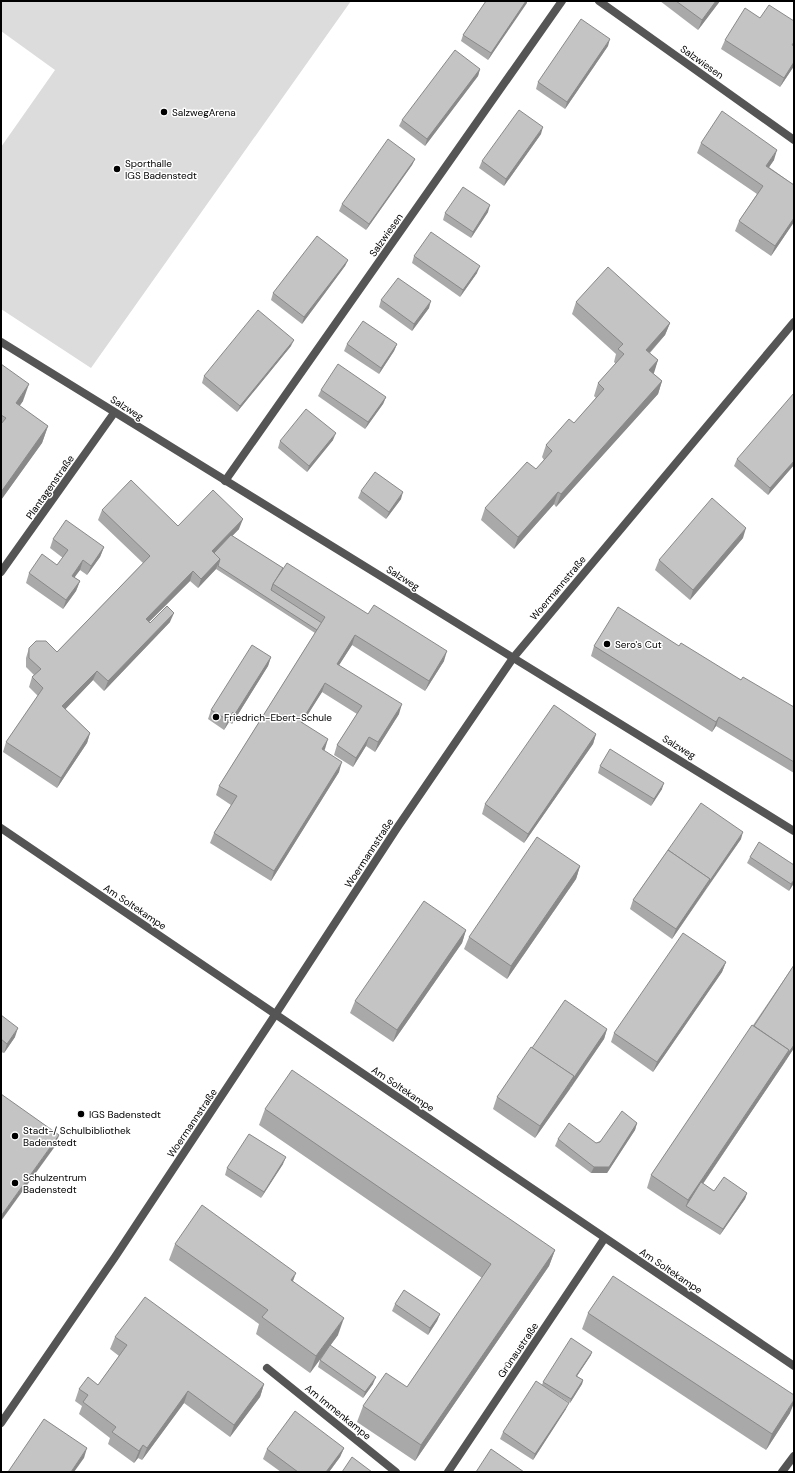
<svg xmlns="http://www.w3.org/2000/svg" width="795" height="1473" viewBox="0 0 795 1473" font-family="'DM Sans',sans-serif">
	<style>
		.green { fill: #dcdcdc }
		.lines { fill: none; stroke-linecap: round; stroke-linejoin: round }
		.minor { stroke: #555; stroke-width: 8 }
		.tertiary { stroke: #555; stroke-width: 8 }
		.wall { fill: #a9a9a9 }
		.shaded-wall { fill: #898989 }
		.building { fill: #c4c4c4; stroke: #898989 }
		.poi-dot { fill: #000; stroke: #fff; stroke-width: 1.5 }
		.labels { text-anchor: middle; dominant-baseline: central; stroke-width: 3; stroke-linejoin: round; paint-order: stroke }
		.street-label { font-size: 10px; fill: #000; stroke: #fff }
		.poi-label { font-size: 10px; fill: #000; stroke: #fff; text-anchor: start }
	</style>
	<rect width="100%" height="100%" fill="#fff"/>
	<polygon class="green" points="1,1 351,1 91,368 1,309 1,147 55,70 1,31"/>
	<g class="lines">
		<g class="minor">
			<polyline points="599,1 794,140"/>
			<polyline points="1,342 794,831"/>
			<polyline points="225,481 562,1"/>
			<polyline points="1,572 114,413"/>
			<polyline points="267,1368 396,1472"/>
			<polyline points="1,1423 115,1257 275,1015"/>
			<polyline points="448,1472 604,1239"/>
			<polyline points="782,1472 794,1456"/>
		</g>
		<g class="tertiary">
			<polyline points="1,828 794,1366"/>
			<polyline points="275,1015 397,828 513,658 794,322"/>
		</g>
	</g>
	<g class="wall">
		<polygon points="486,1 527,1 488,60 461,41 463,35"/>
		<polygon points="660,1 720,1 698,30"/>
		<polygon points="725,40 794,66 780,87 721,49"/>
		<polygon points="608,46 565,109 536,89 538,82"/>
		<polygon points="480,69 478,76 425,146 399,126 402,120"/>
		<polygon points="541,134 504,186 479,168 482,161"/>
		<polygon points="701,143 774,160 769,167 794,185 794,222 771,256 735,231 739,221 757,194 697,153"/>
		<polygon points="415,159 412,165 366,230 339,211 342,204"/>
		<polygon points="488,212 471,238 443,220 445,213"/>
		<polygon points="414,256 477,273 460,297 412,263"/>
		<polygon points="348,260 345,266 302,324 271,300 273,293"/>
		<polygon points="381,300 429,308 412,331 379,307"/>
		<polygon points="576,302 670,323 665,335 650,353 658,360 653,373 662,381 658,394 556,507 554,504 514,549 481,520 485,508 536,469 544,460 542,457 546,445 574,423 596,398 594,396 598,383 616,364 614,362 616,354 572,314"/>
		<polygon points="347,344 397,344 394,351 379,374 344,351"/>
		<polygon points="291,346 237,412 202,383 204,376"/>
		<polygon points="1,364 23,401 19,406 48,426 42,443 1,500"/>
		<polygon points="321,390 386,397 383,404 365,429 318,396"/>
		<polygon points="333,440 307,472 278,448 280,441"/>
		<polygon points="737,459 794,465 768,495 734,466"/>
		<polygon points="361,491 401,499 386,519 358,498"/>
		<polygon points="102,510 178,526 239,529 232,536 283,568 444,661 425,691 352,645 339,665 399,714 375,752 366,746 353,767 334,755 337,745 357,714 322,692 302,723 325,749 323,751 339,772 271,881 210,843 214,833 231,805 216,795 219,786 315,633 216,569 198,588 190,581 149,622 150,623 170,622 104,691 93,680 65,709 90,733 87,743 57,788 3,752 6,742 38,696 29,687 32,677 34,675 26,667 26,658 29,648 57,652 143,563 98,520"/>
		<polygon points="743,538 690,600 655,570 659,560"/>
		<polygon points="53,539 104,547 100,557 87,575 80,570 74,577 80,581 76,591 63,609 26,583 29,573 57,565 63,558 50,548"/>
		<polygon points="594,646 679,646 741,680 794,707 794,773 716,726 712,732 591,656"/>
		<polygon points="271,657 268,666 232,724 229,722 224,730 208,719 211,710"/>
		<polygon points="596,734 593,744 524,843 482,814 485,804"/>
		<polygon points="600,766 662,789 651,806 598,773"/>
		<polygon points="741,839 672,939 630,909 633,900 668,850"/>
		<polygon points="750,857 794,883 789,891 747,863"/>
		<polygon points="580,866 576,879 507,979 464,949 469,937"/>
		<polygon points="466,930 462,943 393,1042 350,1013 355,1001"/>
		<polygon points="726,962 722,972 653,1072 611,1042 614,1033"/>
		<polygon points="794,965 794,1048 703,1184 714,1191 747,1193 745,1199 720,1235 683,1212 647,1188 651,1175"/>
		<polygon points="1,1015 15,1037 4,1053 1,1052"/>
		<polygon points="607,1029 604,1039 535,1138 493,1109 497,1097 532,1048"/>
		<polygon points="265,1109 555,1250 549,1266 415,1461 357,1422 363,1406 407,1387 482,1278 259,1125"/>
		<polygon points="637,1123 635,1130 607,1173 591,1173 555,1146 558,1139 596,1143"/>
		<polygon points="283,1164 261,1198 225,1175 227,1168"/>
		<polygon points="175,1244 293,1281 338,1335 310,1373 256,1334 259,1324 169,1260"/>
		<polygon points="395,1304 440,1314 437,1321 428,1335 392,1311"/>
		<polygon points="588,1313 790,1413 766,1450 582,1329"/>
		<polygon points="115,1337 264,1384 260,1397 230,1437 184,1403 142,1460 138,1458 134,1463 108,1444 110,1438 79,1414 82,1406 75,1401 79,1389 98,1385 119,1356 110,1349"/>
		<polygon points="591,1355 577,1376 583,1380 582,1384 570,1403 542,1385 543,1382"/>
		<polygon points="320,1360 373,1384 363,1398 318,1367"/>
		<polygon points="566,1409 533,1460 500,1439 503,1432"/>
		<polygon points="344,1448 340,1457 329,1472 281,1472 263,1459 267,1449"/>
	</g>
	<g class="shaded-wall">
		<polygon points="526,1 527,1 527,3 488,60 491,53"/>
		<polygon points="716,1 720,1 698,30 702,20"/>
		<polygon points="610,39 608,46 565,109 567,102"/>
		<polygon points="794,62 794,66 780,87 784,78"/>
		<polygon points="480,69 478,76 425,146 427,139"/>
		<polygon points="543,127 541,134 504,186 506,179"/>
		<polygon points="777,150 774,160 763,176 766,166"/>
		<polygon points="415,159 412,165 366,230 369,224"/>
		<polygon points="490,205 488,212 471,238 473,232"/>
		<polygon points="794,218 794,222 771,256 775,246"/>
		<polygon points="348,260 345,266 302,324 304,317"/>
		<polygon points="480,266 477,273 460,297 463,290"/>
		<polygon points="431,301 429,308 412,331 414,324"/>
		<polygon points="670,323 665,335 641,362 646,350"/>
		<polygon points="294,340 291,346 237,412 240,406"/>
		<polygon points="397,344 394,351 379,374 381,368"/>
		<polygon points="658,360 654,373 645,382 649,370"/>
		<polygon points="662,381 658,394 556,507 561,494"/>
		<polygon points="29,384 23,401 10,420 16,403"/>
		<polygon points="386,397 383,404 365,429 368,422"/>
		<polygon points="48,426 42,443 1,500 1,492"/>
		<polygon points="336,433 333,440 307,472 309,466"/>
		<polygon points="794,461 794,465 768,495 770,488"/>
		<polygon points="403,492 401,499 386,519 389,512"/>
		<polygon points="558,492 554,504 514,549 518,537"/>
		<polygon points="243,519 239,529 211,558 212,551"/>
		<polygon points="746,528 743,538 690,600 693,590"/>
		<polygon points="104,547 100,557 87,575 91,566"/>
		<polygon points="220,559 216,569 198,588 201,579"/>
		<polygon points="83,560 80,570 69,585 72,576"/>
		<polygon points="193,571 190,581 143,628 146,619"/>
		<polygon points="80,581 76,591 63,609 66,600"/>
		<polygon points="174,613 170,622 104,691 108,681"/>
		<polygon points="355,635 352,645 334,673 337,664"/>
		<polygon points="447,651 444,661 425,691 429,681"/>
		<polygon points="271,657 268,666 232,724 235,714"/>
		<polygon points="97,671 93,680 59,716 62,706"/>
		<polygon points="325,683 322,692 297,732 301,722"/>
		<polygon points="402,704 399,714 375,752 378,742"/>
		<polygon points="233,712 229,722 224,730 228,720"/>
		<polygon points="719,717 716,726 712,732 716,722"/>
		<polygon points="90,733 87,743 57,788 61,778"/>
		<polygon points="596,734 593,744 524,843 528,834"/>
		<polygon points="369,737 366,746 353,767 356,758"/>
		<polygon points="328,739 325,749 318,759 322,749"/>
		<polygon points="342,762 339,772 271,881 274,871"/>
		<polygon points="664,783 662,789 651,806 654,799"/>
		<polygon points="743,832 741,839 706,889 709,882"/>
		<polygon points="580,866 576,879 507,979 511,966"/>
		<polygon points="710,879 706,889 672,939 676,929"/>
		<polygon points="794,880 794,883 789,891 791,884"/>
		<polygon points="466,930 462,943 393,1042 397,1030"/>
		<polygon points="726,962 722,972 653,1072 657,1062"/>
		<polygon points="18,1028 15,1037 4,1053 7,1044"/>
		<polygon points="607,1029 604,1039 570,1089 573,1079"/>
		<polygon points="794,1045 794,1048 785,1062 787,1055"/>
		<polygon points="789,1050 785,1062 687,1207 686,1206 688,1200"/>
		<polygon points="574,1076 570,1089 535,1138 540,1126"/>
		<polygon points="637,1123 635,1130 607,1173 591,1173 594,1167"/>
		<polygon points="59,1135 56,1145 1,1221 1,1216"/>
		<polygon points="286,1157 283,1164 261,1198 264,1192"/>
		<polygon points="747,1193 745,1199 720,1235 723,1229"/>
		<polygon points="555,1250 549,1266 415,1461 421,1445"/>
		<polygon points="296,1273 290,1289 291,1280"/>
		<polygon points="440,1314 437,1321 428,1335 430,1328"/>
		<polygon points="344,1318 338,1335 310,1373 316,1356"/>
		<polygon points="592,1352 591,1355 575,1379 576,1376"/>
		<polygon points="376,1377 373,1384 363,1398 365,1392"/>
		<polygon points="583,1380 582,1384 570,1403 571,1399"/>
		<polygon points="264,1384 260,1397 230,1437 234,1425"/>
		<polygon points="188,1391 184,1403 142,1460 147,1448"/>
		<polygon points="794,1400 794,1403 790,1413 766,1450 772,1434"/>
		<polygon points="569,1403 566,1409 533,1460 535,1454"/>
		<polygon points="143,1445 138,1458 134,1463 139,1451"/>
		<polygon points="87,1448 84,1458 74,1472 71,1472"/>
		<polygon points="344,1448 340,1457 329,1472 326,1472"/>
	</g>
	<g class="building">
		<polygon points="486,1 526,1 491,53 463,35"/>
		<polygon points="676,1 716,1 702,20"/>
		<polygon points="769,5 794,21 794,42 792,45 794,46 794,62 784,78 725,40 745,8 760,18"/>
		<polygon points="581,19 610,39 567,102 538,82"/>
		<polygon points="455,50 480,69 427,139 402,120"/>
		<polygon points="519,110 543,127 506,179 482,161"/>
		<polygon points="722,111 777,150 766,166 794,185 794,218 775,246 739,221 763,186 701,143"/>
		<polygon points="388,139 415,159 369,224 342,204"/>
		<polygon points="463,187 490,205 473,232 445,213"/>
		<polygon points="431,232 480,266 463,290 414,256"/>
		<polygon points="317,236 348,260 304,317 273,293"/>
		<polygon points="608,267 670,323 646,350 658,360 649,370 662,381 561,494 558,492 518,537 485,508 527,462 536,469 552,451 546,445 569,419 574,423 604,389 598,383 624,354 618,349 623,344 576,302"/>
		<polygon points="398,278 431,301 414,324 381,300"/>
		<polygon points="258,310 294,340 240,406 204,376"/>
		<polygon points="363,321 397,344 381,368 347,344"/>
		<polygon points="1,364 29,384 16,403 48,426 1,492 1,424 6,418 1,415"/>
		<polygon points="338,364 386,397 368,422 321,390"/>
		<polygon points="794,393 794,461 770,488 737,459"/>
		<polygon points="306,409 336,433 309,466 280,441"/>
		<polygon points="375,472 403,492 389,512 361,491"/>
		<polygon points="131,480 178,526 213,490 243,519 212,551 220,559 201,579 193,571 146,619 150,623 167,606 174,613 108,681 97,671 62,706 90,733 61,778 6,742 43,688 32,677 41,669 29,658 29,648 36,641 46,641 57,652 150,556 102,510"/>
		<polygon points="712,498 746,528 693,590 659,560"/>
		<polygon points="66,520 104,547 91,566 83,560 72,576 80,581 66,600 29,573 42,554 57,565 68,550 53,539"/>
		<polygon points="231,535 283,568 273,584 271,590 322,623 317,630 218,566 220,559 214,553"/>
		<polygon points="287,563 368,614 374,605 447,651 429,681 355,635 337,664 402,704 378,742 369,737 356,758 337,745 362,706 325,683 301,722 328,739 322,749 342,762 274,871 214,833 237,796 219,786 325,617 273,584"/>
		<polygon points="618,607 679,646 681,643 741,680 743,677 794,707 794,762 719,717 716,722 594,646"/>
		<polygon points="252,645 271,657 235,714 233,712 228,720 211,710"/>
		<polygon points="554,705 596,734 528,834 485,804"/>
		<polygon points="610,749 664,783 654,799 600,766"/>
		<polygon points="701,803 743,832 709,882 710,879 668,850"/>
		<polygon points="537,837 580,866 511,966 469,937"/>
		<polygon points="759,842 794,865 794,880 791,884 750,857"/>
		<polygon points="668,850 710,879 676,929 633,900"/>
		<polygon points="424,901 466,930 397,1030 355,1001"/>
		<polygon points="683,933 726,962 657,1062 614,1033"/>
		<polygon points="794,965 794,1045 787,1055 789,1050 754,1026"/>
		<polygon points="565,1000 607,1029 573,1079 574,1076 532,1048"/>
		<polygon points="1,1015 18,1028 7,1044 1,1039"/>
		<polygon points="752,1025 789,1050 688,1200 651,1175"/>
		<polygon points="531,1047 574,1076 540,1126 497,1097"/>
		<polygon points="292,1070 555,1250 421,1445 363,1406 386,1373 407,1387 491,1264 265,1109"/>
		<polygon points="1,1094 59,1135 1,1216"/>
		<polygon points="622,1111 637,1123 609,1167 594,1167 558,1139 569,1123 596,1143 600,1142"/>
		<polygon points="249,1134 286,1157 264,1192 227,1168"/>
		<polygon points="724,1177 747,1193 723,1229 686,1206 701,1182 714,1191"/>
		<polygon points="202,1205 296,1273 291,1280 344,1318 316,1356 262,1317 268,1310 175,1244"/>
		<polygon points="613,1276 794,1395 794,1400 772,1434 588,1313"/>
		<polygon points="404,1290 440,1314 430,1328 395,1304"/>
		<polygon points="145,1297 264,1384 234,1425 188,1391 147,1448 143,1445 139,1451 112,1432 116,1427 83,1402 88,1395 79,1389 88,1377 98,1385 127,1345 115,1337"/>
		<polygon points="571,1338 592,1352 576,1376 583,1380 571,1399 543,1382"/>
		<polygon points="330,1345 376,1377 365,1392 320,1360"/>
		<polygon points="536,1381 569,1403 535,1454 503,1432"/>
		<polygon points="295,1411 344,1448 326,1472 298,1472 267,1449"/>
		<polygon points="44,1419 87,1448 71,1472 8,1472"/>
		<polygon points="491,1449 524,1472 476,1472"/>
		<polygon points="352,1457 372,1472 342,1472"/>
	</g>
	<g class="poi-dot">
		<circle cx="164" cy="112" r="4"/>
		<circle cx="117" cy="169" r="4"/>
		<circle cx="607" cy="644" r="4"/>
		<circle cx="216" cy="717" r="4"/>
		<circle cx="81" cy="1114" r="4"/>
		<circle cx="15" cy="1136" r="4"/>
		<circle cx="15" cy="1183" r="4"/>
	</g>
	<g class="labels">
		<g class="street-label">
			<text transform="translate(702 62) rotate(35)">Salzwiesen</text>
			<text transform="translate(386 235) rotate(-55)">Salzwiesen</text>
			<text transform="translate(127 408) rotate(32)">Salzweg</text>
			<text transform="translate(50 487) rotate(-55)">Plantagenstraße</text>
			<text transform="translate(403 578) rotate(32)">Salzweg</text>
			<text transform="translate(558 588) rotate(-50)">Woermannstraße</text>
			<text transform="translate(679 747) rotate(31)">Salzweg</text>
			<text transform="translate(369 853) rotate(-57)">Woermannstraße</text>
			<text transform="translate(135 907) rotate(34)">Am Soltekampe</text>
			<text transform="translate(403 1089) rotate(34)">Am Soltekampe</text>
			<text transform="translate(192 1123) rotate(-56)">Woermannstraße</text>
			<text transform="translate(671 1271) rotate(34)">Am Soltekampe</text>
			<text transform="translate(518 1350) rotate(-56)">Grünaustraße</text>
			<text transform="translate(338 1412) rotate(39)">Am Immenkampe</text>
		</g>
		<g class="poi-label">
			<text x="172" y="112">SalzwegArena</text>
			<text x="125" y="163">Sporthalle<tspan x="125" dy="12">IGS Badenstedt</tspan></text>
			<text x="615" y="644">Sero's Cut</text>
			<text x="224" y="717">Friedrich-Ebert-Schule</text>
			<text x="89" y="1114">IGS Badenstedt</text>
			<text x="23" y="1130">Stadt-/ Schulbibliothek<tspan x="23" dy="12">Badenstedt</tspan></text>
			<text x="23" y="1177">Schulzentrum<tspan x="23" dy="12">Badenstedt</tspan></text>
		</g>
	</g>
	<rect width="795" height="1473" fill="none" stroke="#000000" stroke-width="4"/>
</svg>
